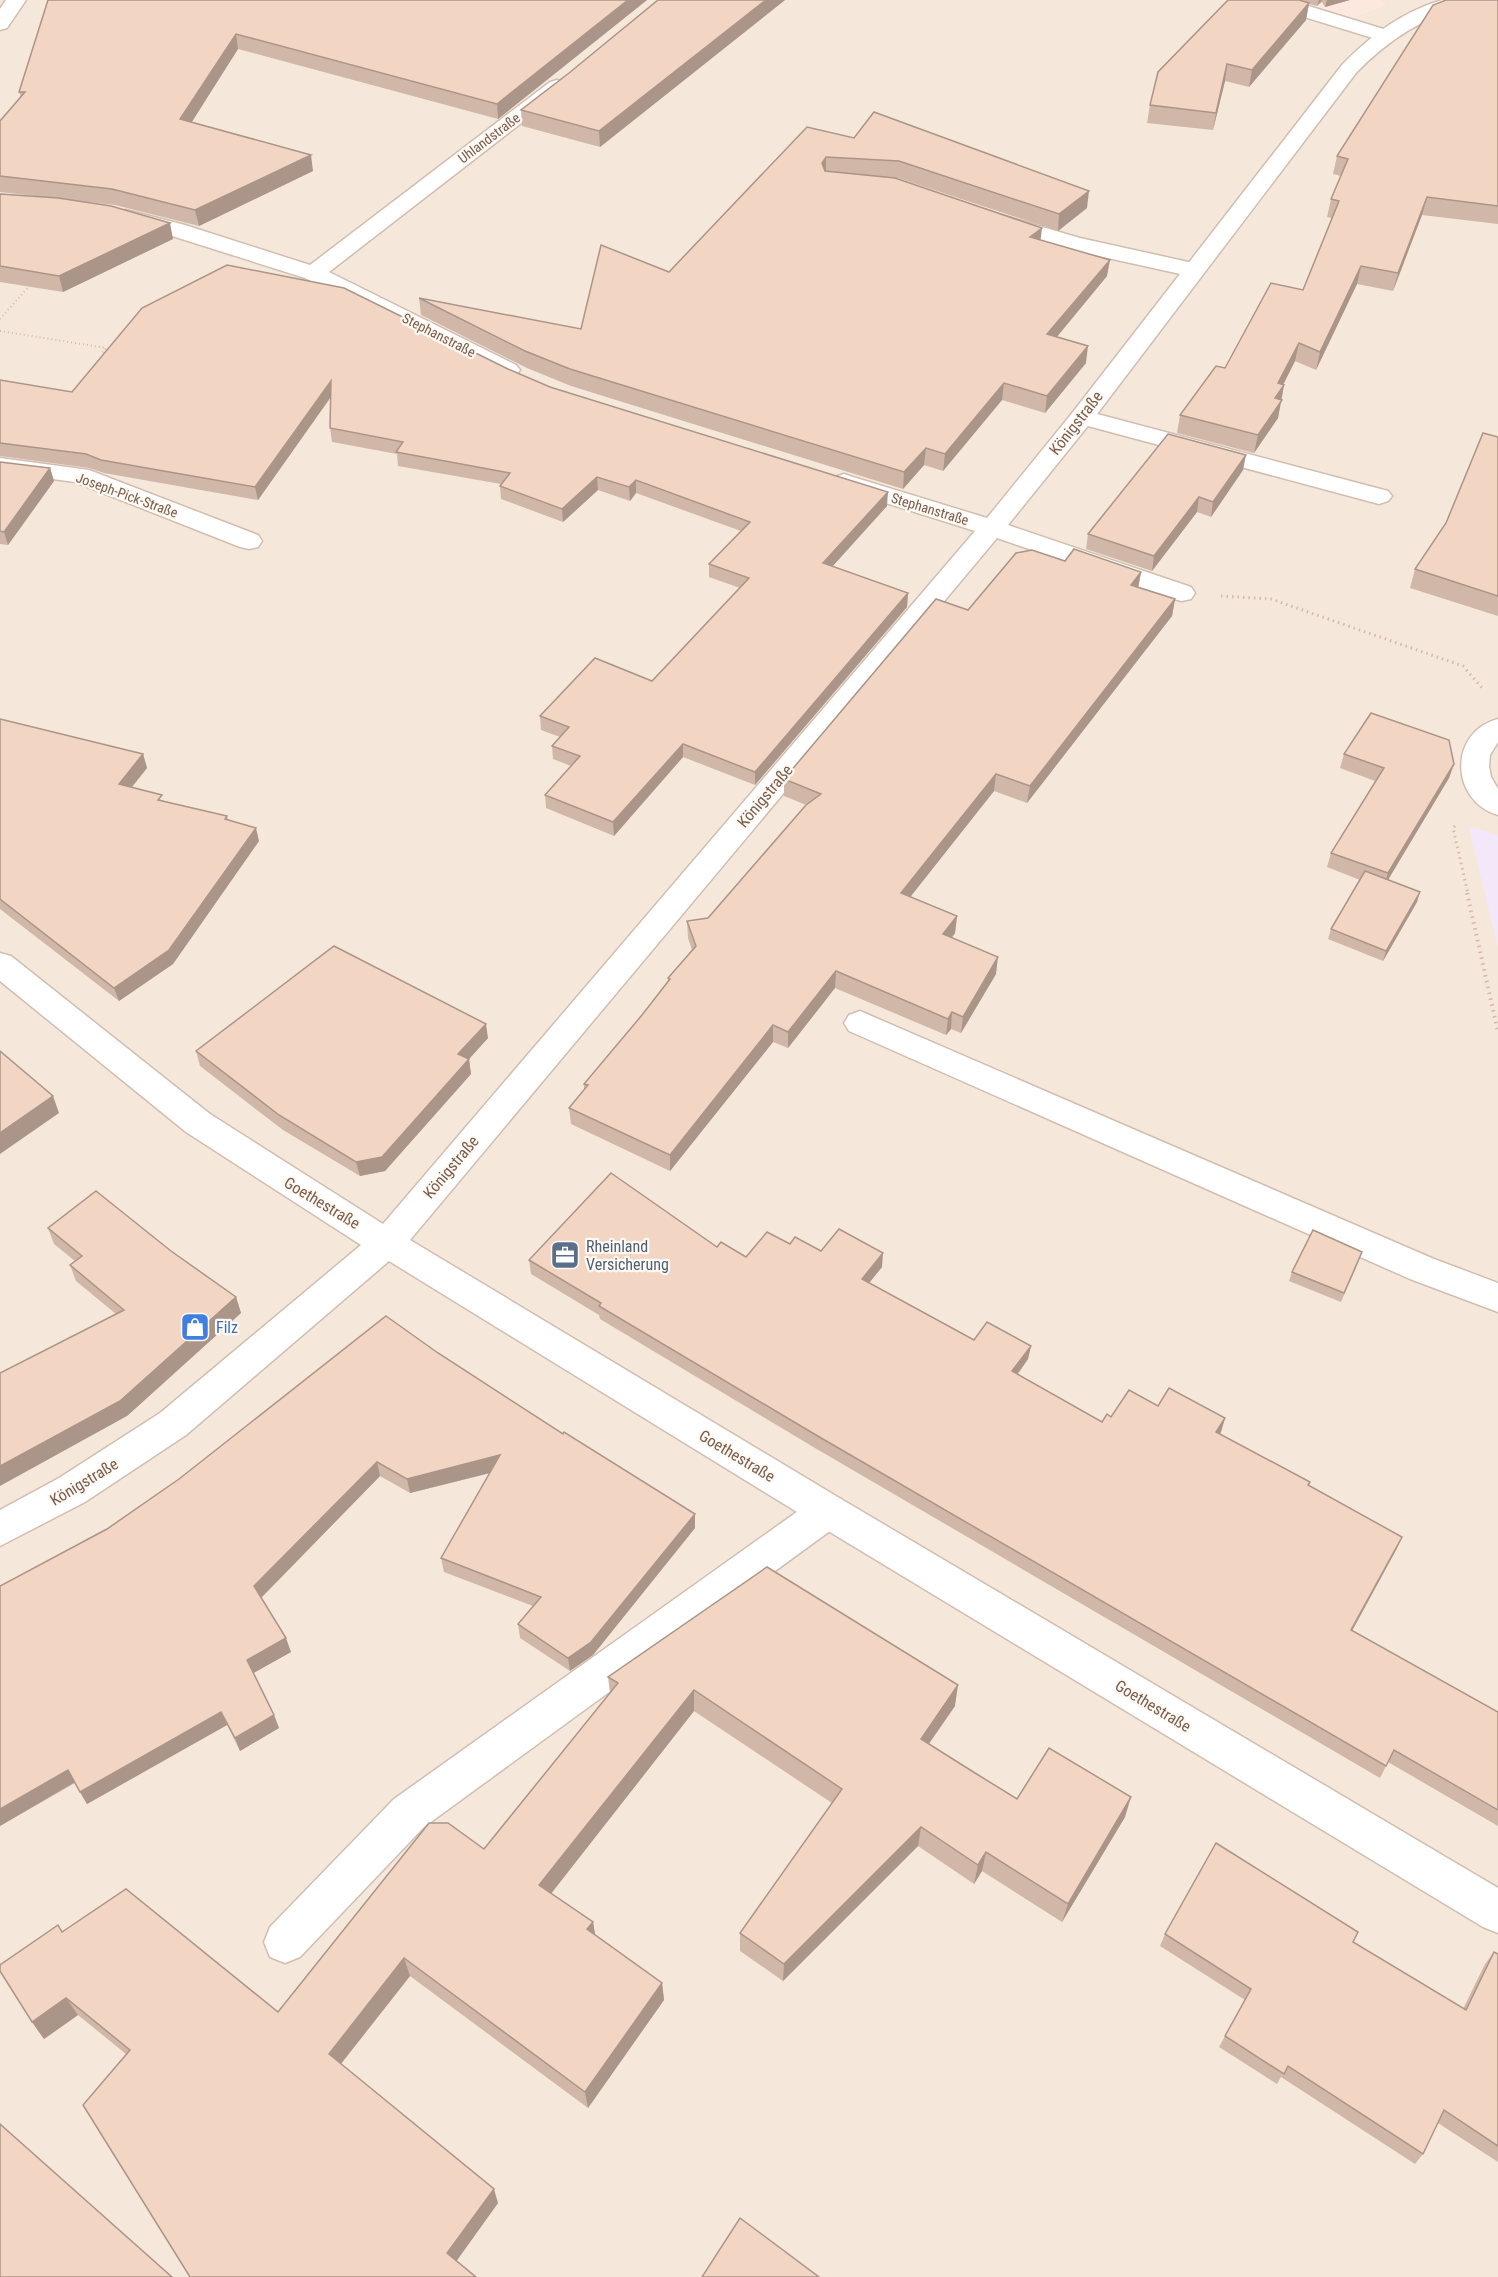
<svg xmlns="http://www.w3.org/2000/svg" width="1498" height="2277" viewBox="0 0 1498 2277" font-family="'Roboto Condensed',sans-serif">
	<style>
		.residential { fill: #f5e8da }
		.commercial { fill: #fde8e0 }
		.education { fill: #f3e8fa }
		.lines { fill: none; stroke-linecap: round; stroke-linejoin: round }
		.service-casing { stroke: #d1beb0; stroke-width: 3 }
		.minor-casing { stroke: #d1beb0; stroke-width: 3 }
		.path-far2 { stroke: #d9b8a5; stroke-width: 2; stroke-dasharray: 1 3; stroke-linecap: butt }
		.path-far1 { stroke: #d9b8a5; stroke-width: 3; stroke-dasharray: 1.5 4; stroke-linecap: butt }
		.path { stroke: #d9b8a5; stroke-width: 4; stroke-dasharray: 1.5 4.5; stroke-linecap: butt }
		.service { fill: #fff; fill-rule: evenodd }
		.minor { fill: #fff; fill-rule: evenodd }
		.wall { fill: #d1b7a8 }
		.shaded-wall { fill: #aa9588 }
		.building { fill: #f3d5c3; stroke: #aa9588; stroke-width: 1.5 }
		.labels { text-anchor: middle; dominant-baseline: central; stroke-width: 4.5; stroke-linejoin: round; paint-order: stroke }
		.far-street-label { font-size: 14px; fill: #7a5c4d; stroke: #fffaf3 }
		.street-label { font-size: 16px; fill: #7a5c4d; stroke: #fffaf3 }
		.service-label { font-size: 16px; fill: #4e5e75; stroke: #fffaf3; text-anchor: start }
		.shop-label { font-size: 16px; fill: #366cbe; stroke: #fffaf3; text-anchor: start }
	</style>
	<rect width="100%" height="100%" fill="#fdf6ec"/>
	<polygon class="residential" points="0,0 1222,0 1299,17 1341,30 1358,15 1385,5 1379,0 1498,0 1498,2277 0,2277"/>
	<polygon class="commercial" points="1222,0 1379,0 1386,5 1358,15 1341,30 1299,17"/>
	<polygon class="education" points="1469,828 1476,828 1498,836 1498,947"/>
	<g class="lines">
		<g class="service-casing">
			<g id="service">
				<polygon points="1259,0 1289,0 1390,31 1393,35 1390,39 1376,39 1262,4"/>
				<polygon points="998,214 1080,238 1202,265 1205,270 1202,275 1194,277 1067,249 990,226 987,221 990,216"/>
				<polygon points="1082,410 1388,491 1392,496 1388,501 1379,504 1073,422 1070,417 1073,412"/>
				<polygon points="860,1011 1434,1259 1498,1283 1498,1312 1410,1279 849,1031 844,1023 849,1015"/>
				<polygon points="828,1494 841,1499 847,1511 841,1523 424,1827 300,1957 285,1963 270,1957 264,1942 270,1927 394,1799 815,1499"/>
			</g>
		</g>
		<g class="minor-casing">
			<g id="minor">
				<polygon points="6,0 26,0 7,28 0,30 0,9"/>
				<path d="M1442,0H1472L1469,4C1423,18 1389,39 1356,73L1091,422L1008,525L1191,587L1195,593L1191,599L1182,601L1173,599L997,538L410,1240L841,1499L1498,1888V1933L1483,1927L815,1523L389,1261L186,1435L85,1502L0,1546V1510L59,1478L160,1413L361,1245L186,1132L0,981V953L11,956L210,1114L383,1224L975,531L835,487L831,482L835,477L844,474L853,477L987,518L1073,412L1342,65C1371,35 1402,12 1442,0Z"/>
				<polygon points="557,80 564,82 567,86 564,90 329,272 516,365 520,370 516,375 508,377 500,375 305,278 169,235 118,222 115,217 118,212 126,210 185,225 310,265 550,82"/>
				<polygon points="0,458 89,470 258,535 262,541 258,547 249,549 240,547 75,482 0,472"/>
				<path d="M1498,719V742L1490,755L1489,766L1491,777L1498,789V815C1450,801 1448,732 1498,719Z"/>
			</g>
		</g>
		<g class="path-far2">
			<polyline points="0,319 31,284"/>
			<polyline points="0,331 106,348 102,353 108,353"/>
		</g>
		<g class="path-far1">
			<polyline points="1221,596 1271,599 1463,666 1483,689"/>
			<polyline points="1455,826 1453,828 1468,894"/>
		</g>
		<polyline class="path" points="1467,893 1498,1032"/>
		<use href="#service" class="service"/>
		<use href="#minor" class="minor"/>
	</g>
	<g class="wall">
		<polygon points="48,0 647,0 498,119 238,49 192,122 313,171 199,226 115,205 0,192 0,121 21,97 19,92"/>
		<polygon points="658,0 785,0 600,147 522,126 521,110 569,73"/>
		<polygon points="1228,0 1350,0 1325,7 1322,2 1317,6 1309,4 1306,20 1249,87 1225,81 1213,130 1147,123 1150,105"/>
		<polygon points="1498,0 1498,224 1422,215 1393,291 1357,284 1316,370 1295,361 1283,385 1284,385 1278,418 1254,453 1177,433 1180,415 1303,290 1332,218 1327,217 1331,199 1341,176 1333,174 1337,156"/>
		<polygon points="807,127 1087,208 1058,231 898,178 895,178 1040,240 1107,276 1057,337 1086,363 1045,413 1002,400 943,471 924,465 903,489 571,386 527,368 421,315 419,298 581,329 669,272"/>
		<polygon points="0,194 173,239 63,292 0,282"/>
		<polygon points="508,369 550,387 887,506 832,566 908,593 907,607 755,785 683,757 614,836 546,808 545,795 571,766 553,759 552,746 560,737 541,730 540,716 652,681 740,588 709,577 709,564 741,531 636,493 630,501 598,490 563,522 501,499 500,486 501,484 398,466 397,454 332,442 330,428 330,398 258,500 104,473 89,468 0,456 0,380 72,392"/>
		<polygon points="1498,437 1498,616 1410,588 1415,569 1446,523"/>
		<polygon points="0,462 50,468 54,481 8,545 0,544"/>
		<polygon points="1243,470 1211,517 1197,512 1152,571 1086,549 1088,534"/>
		<polygon points="1065,561 1141,572 1138,587 1175,599 1172,616 1027,803 994,791 910,897 957,916 955,933 952,937 996,974 961,1033 951,1029 946,1035 835,988 788,1048 773,1042 670,1171 571,1124 569,1108 584,1090 584,1084 642,1015 668,981 668,978 692,950 688,938 687,921 708,918 806,805 784,796 784,779 968,610"/>
		<polygon points="0,719 143,754 147,768 132,787 164,801 227,816 228,820 259,841 173,964 119,1001 0,909"/>
		<polygon points="1344,754 1454,764 1449,778 1388,880 1417,902 1383,961 1328,939 1331,929 1360,880 1327,867 1331,853 1375,781 1340,768"/>
		<polygon points="488,1038 469,1059 471,1074 385,1171 360,1176 283,1130 200,1066 196,1051"/>
		<polygon points="48,1228 171,1251 236,1297 241,1313 127,1416 116,1314 76,1281 70,1265 75,1261 54,1244"/>
		<polygon points="790,1244 821,1251 882,1267 869,1283 974,1340 1031,1346 1028,1359 1018,1374 1102,1422 1111,1417 1158,1406 1225,1418 1220,1434 1310,1482 1308,1486 1402,1537 1396,1550 1352,1630 1498,1712 1498,1826 1388,1762 1380,1778 815,1448 600,1319 599,1315 531,1274 529,1260 717,1247 746,1257"/>
		<polygon points="1359,1261 1341,1302 1289,1281 1292,1272"/>
		<polygon points="438,1353 695,1528 593,1655 570,1671 520,1638 518,1624 533,1606 444,1572 441,1558 490,1473 410,1493 380,1476 261,1598 291,1652 253,1673 274,1715 279,1728 240,1751 227,1725 87,1804 75,1783 0,1826"/>
		<polygon points="608,1677 955,1706 929,1744 1017,1799 1125,1817 1062,1922 982,1871 974,1884 918,1846 783,1981 740,1951 740,1933 832,1803 694,1711 551,1893 593,1922 595,1935 662,1983 664,2000 588,2108 410,1976 341,2064 498,2203 456,2261 126,2054 78,2015 44,2039 32,2022 63,1932 278,2012 484,1849 610,1693"/>
		<polygon points="1165,1934 1353,1942 1463,2009 1485,1964 1494,1952 1498,1954 1498,2162 1438,2123 1423,2154 1415,2164 1281,2077 1277,2084 1219,2047 1245,2000 1160,1946"/>
	</g>
	<g class="shaded-wall">
		<polygon points="628,0 647,0 498,119 497,104"/>
		<polygon points="766,0 785,0 600,147 599,131"/>
		<polygon points="1319,0 1322,0 1317,6"/>
		<polygon points="1327,0 1350,0 1325,7"/>
		<polygon points="1309,3 1306,20 1249,87 1252,70"/>
		<polygon points="236,34 238,49 184,134 180,119"/>
		<polygon points="1227,64 1225,81 1213,130 1216,113"/>
		<polygon points="311,155 313,171 199,226 195,210"/>
		<polygon points="826,157 826,174 822,163"/>
		<polygon points="1089,191 1087,208 1058,231 1059,214"/>
		<polygon points="1427,197 1422,215 1393,291 1398,273"/>
		<polygon points="170,223 173,239 63,292 59,276"/>
		<polygon points="1042,228 1040,245 1030,237"/>
		<polygon points="1110,260 1107,276 1045,351 1047,334"/>
		<polygon points="1361,266 1357,284 1316,370 1320,352"/>
		<polygon points="1299,343 1295,361 1278,395 1284,385 1278,418 1254,453 1258,435 1278,383"/>
		<polygon points="1088,346 1086,363 1045,413 1047,396"/>
		<polygon points="331,381 333,394 258,500 255,487"/>
		<polygon points="1004,383 1002,400 943,471 945,454"/>
		<polygon points="926,448 924,465 903,489 904,472"/>
		<polygon points="1246,455 1243,470 1211,517 1213,502"/>
		<polygon points="50,468 54,481 8,545 4,532"/>
		<polygon points="597,477 598,490 563,522 562,509"/>
		<polygon points="636,480 636,493 630,501 629,487"/>
		<polygon points="888,492 887,506 823,577 823,563"/>
		<polygon points="1199,497 1197,512 1152,571 1154,556"/>
		<polygon points="1141,572 1138,589 1131,585"/>
		<polygon points="908,593 907,607 755,785 755,772"/>
		<polygon points="1175,599 1172,616 1027,803 1030,786"/>
		<polygon points="683,744 683,757 614,836 613,822"/>
		<polygon points="143,754 147,768 123,798 119,784"/>
		<polygon points="1454,764 1449,778 1383,888 1388,873"/>
		<polygon points="996,774 994,791 900,910 901,893"/>
		<polygon points="256,828 259,841 173,964 119,1001 114,988"/>
		<polygon points="1420,892 1417,902 1383,961 1386,951"/>
		<polygon points="957,916 955,933 942,951 943,934"/>
		<polygon points="998,957 996,974 961,1033 963,1017"/>
		<polygon points="836,971 835,988 788,1048 788,1032"/>
		<polygon points="952,1012 951,1029 946,1035 948,1019"/>
		<polygon points="486,1024 488,1038 460,1069 458,1054"/>
		<polygon points="773,1025 773,1042 670,1171 670,1155"/>
		<polygon points="469,1059 471,1074 385,1171 360,1176 356,1162"/>
		<polygon points="53,1096 59,1113 0,1154 0,1133"/>
		<polygon points="883,1253 882,1267 861,1293 862,1279"/>
		<polygon points="236,1297 241,1313 127,1416 0,1486 0,1466"/>
		<polygon points="1031,1346 1028,1359 1010,1384 1012,1371"/>
		<polygon points="1225,1418 1221,1432 1212,1445 1216,1432"/>
		<polygon points="500,1455 502,1470 410,1493 407,1479"/>
		<polygon points="377,1462 380,1476 259,1600 254,1586"/>
		<polygon points="695,1514 695,1528 593,1655 570,1671 568,1658"/>
		<polygon points="1402,1537 1396,1550 1346,1642 1351,1630"/>
		<polygon points="286,1638 291,1652 252,1674 247,1660"/>
		<polygon points="958,1685 955,1706 918,1759 921,1739"/>
		<polygon points="694,1690 694,1711 543,1904 539,1885"/>
		<polygon points="221,1712 227,1725 87,1804 80,1792"/>
		<polygon points="274,1715 279,1728 240,1751 235,1738"/>
		<polygon points="68,1770 75,1782 0,1826 0,1809"/>
		<polygon points="1131,1797 1125,1817 1062,1922 1068,1904"/>
		<polygon points="921,1827 918,1846 783,1981 784,1964"/>
		<polygon points="986,1852 982,1871 974,1884 978,1865"/>
		<polygon points="593,1922 596,1940 587,1929"/>
		<polygon points="404,1958 410,1976 336,2070 329,2054"/>
		<polygon points="662,1983 664,2000 588,2108 585,2092"/>
		<polygon points="66,1998 78,2015 44,2039 32,2022"/>
		<polygon points="494,2189 498,2203 453,2266 447,2253"/>
	</g>
	<g class="building">
		<polygon points="48,0 628,0 497,104 236,34 180,119 311,155 195,210 112,189 0,176 0,121 25,92 19,92"/>
		<polygon points="658,0 766,0 599,131 521,110 569,73"/>
		<polygon points="1228,0 1299,0 1309,3 1252,70 1227,64 1216,113 1150,105 1158,72"/>
		<polygon points="1446,0 1498,0 1498,206 1427,197 1398,273 1361,266 1320,352 1299,343 1278,383 1284,385 1275,398 1282,400 1258,435 1180,415 1216,366 1225,368 1271,283 1303,290 1339,201 1331,199 1348,159 1337,156 1433,5"/>
		<polygon points="874,112 1089,191 1059,214 899,161 826,157 822,163 825,171 895,178 1042,228 1030,237 1110,260 1047,334 1088,346 1047,396 1004,383 945,454 926,448 904,472 570,369 525,351 419,298 581,329 601,245 669,272 807,127 854,138"/>
		<polygon points="0,194 58,198 111,206 170,223 59,276 0,266"/>
		<polygon points="227,265 344,288 508,369 550,387 888,492 823,563 908,593 755,772 683,744 613,822 545,795 580,756 552,746 569,727 540,716 595,658 652,681 749,578 709,564 750,522 636,480 629,487 597,477 562,509 500,486 510,473 396,452 403,442 330,428 331,381 255,487 101,460 86,454 0,443 0,380 72,392 142,308"/>
		<polygon points="1483,433 1498,437 1498,596 1415,569 1446,523"/>
		<polygon points="1168,434 1246,455 1213,502 1199,497 1154,556 1088,534"/>
		<polygon points="0,462 50,468 4,532 0,531"/>
		<polygon points="1074,549 1141,572 1131,585 1175,599 1030,786 996,774 901,893 957,916 943,934 998,957 963,1017 952,1012 948,1019 836,971 788,1032 773,1025 670,1155 569,1108 588,1085 584,1084 642,1015 670,979 668,978 696,946 687,921 708,918 806,805 821,794 784,779 936,599 968,610 1016,553 1032,550 1065,561"/>
		<polygon points="1371,713 1449,740 1454,764 1388,873 1331,853 1384,768 1344,754"/>
		<polygon points="0,719 143,754 119,784 162,795 158,800 227,816 225,819 256,828 169,950 114,988 0,899"/>
		<polygon points="1365,871 1420,892 1386,951 1331,929"/>
		<polygon points="334,946 486,1024 458,1054 469,1059 382,1157 356,1162 279,1115 196,1051"/>
		<polygon points="0,1051 53,1096 0,1133"/>
		<polygon points="611,1173 717,1247 721,1242 746,1257 767,1232 790,1244 795,1237 821,1251 839,1229 883,1253 862,1279 974,1340 987,1322 1031,1346 1012,1371 1102,1422 1107,1414 1111,1417 1129,1390 1158,1406 1169,1388 1225,1418 1216,1432 1310,1482 1308,1485 1402,1537 1351,1630 1498,1712 1498,1810 1394,1750 1386,1766 816,1435 599,1306 601,1303 529,1260"/>
		<polygon points="96,1191 171,1251 236,1297 120,1401 0,1466 0,1373 124,1310 70,1265 82,1256 48,1228"/>
		<polygon points="1313,1230 1362,1252 1344,1293 1292,1272"/>
		<polygon points="386,1316 438,1353 563,1434 564,1432 695,1514 591,1642 568,1658 518,1624 541,1597 441,1558 500,1455 407,1479 377,1462 254,1586 286,1638 247,1660 274,1715 235,1738 221,1712 80,1792 68,1770 0,1809 0,1586 107,1529 179,1479"/>
		<polygon points="767,1567 958,1685 921,1739 975,1773 1017,1799 1049,1748 1131,1797 1068,1904 986,1852 978,1865 921,1827 784,1964 740,1933 842,1789 694,1690 539,1885 593,1922 587,1929 662,1983 585,2092 404,1958 329,2054 494,2189 447,2253 476,2277 190,2277 83,2105 130,2050 66,1998 32,2022 0,1971 0,1965 58,1925 62,1932 126,1889 278,2012 429,1823 448,1823 484,1849 618,1683 608,1677"/>
		<polygon points="1216,1843 1358,1932 1353,1942 1466,2010 1494,1952 1498,1954 1498,2146 1444,2110 1423,2154 1288,2066 1284,2074 1225,2036 1251,1989 1165,1934"/>
		<polygon points="0,2124 172,2277 0,2277"/>
		<polygon points="740,2218 819,2277 702,2277"/>
	</g>
	<defs>
		<g id="office-square" transform="scale(1.5)"><rect x="-9" y="-9" width="18" height="18" rx="4" fill="#5c6f8a" stroke="#fffaf3"/><path d="M-6-3h4V-5.5h4V-3h4V5H-6ZM-1-4.5V-3h2v-1.5ZM-6 0V1H6V0Z" fill="#fff"/></g>
		<g id="shop-square" transform="scale(1.5)"><rect x="-9" y="-9" width="18" height="18" rx="4" fill="#3f7fe0" stroke="#fffaf3"/><path d="M-5-2.5h2.3a2.7 3.5 0 0 1 5.4 0H5L5.5 6h-11ZM-1.5-2.5h3a1.5 2.3 0 0 0-3 0Z" fill="#fff"/></g>
	</defs>
	<g fill-rule="evenodd">
		<use href="#office-square" x="565" y="1255"/>
		<use href="#shop-square" x="195" y="1327"/>
	</g>
	<g class="labels">
		<g class="far-street-label">
			<text transform="translate(489 138) rotate(-37)">Uhlandstraße</text>
			<text transform="translate(439 335) rotate(27)">Stephanstraße</text>
			<text transform="translate(127 495) rotate(20)">Joseph-Pick-Straße</text>
			<text transform="translate(930 509) rotate(17)">Stephanstraße</text>
		</g>
		<g class="street-label">
			<text transform="translate(1076 423) rotate(-52)">Königstraße</text>
			<text transform="translate(765 796) rotate(-50)">Königstraße</text>
			<text transform="translate(451 1167) rotate(-50)">Königstraße</text>
			<text transform="translate(322 1203) rotate(31)">Goethestraße</text>
			<text transform="translate(737 1456) rotate(31)">Goethestraße</text>
			<text transform="translate(84 1482) rotate(-31)">Königstraße</text>
			<text transform="translate(1153 1706) rotate(31)">Goethestraße</text>
		</g>
		<g class="service-label">
			<text x="586" y="1246">Rheinland<tspan x="586" dy="18">Versicherung</tspan></text>
		</g>
		<g class="shop-label">
			<text x="216" y="1327">Filz</text>
		</g>
	</g>
</svg>
